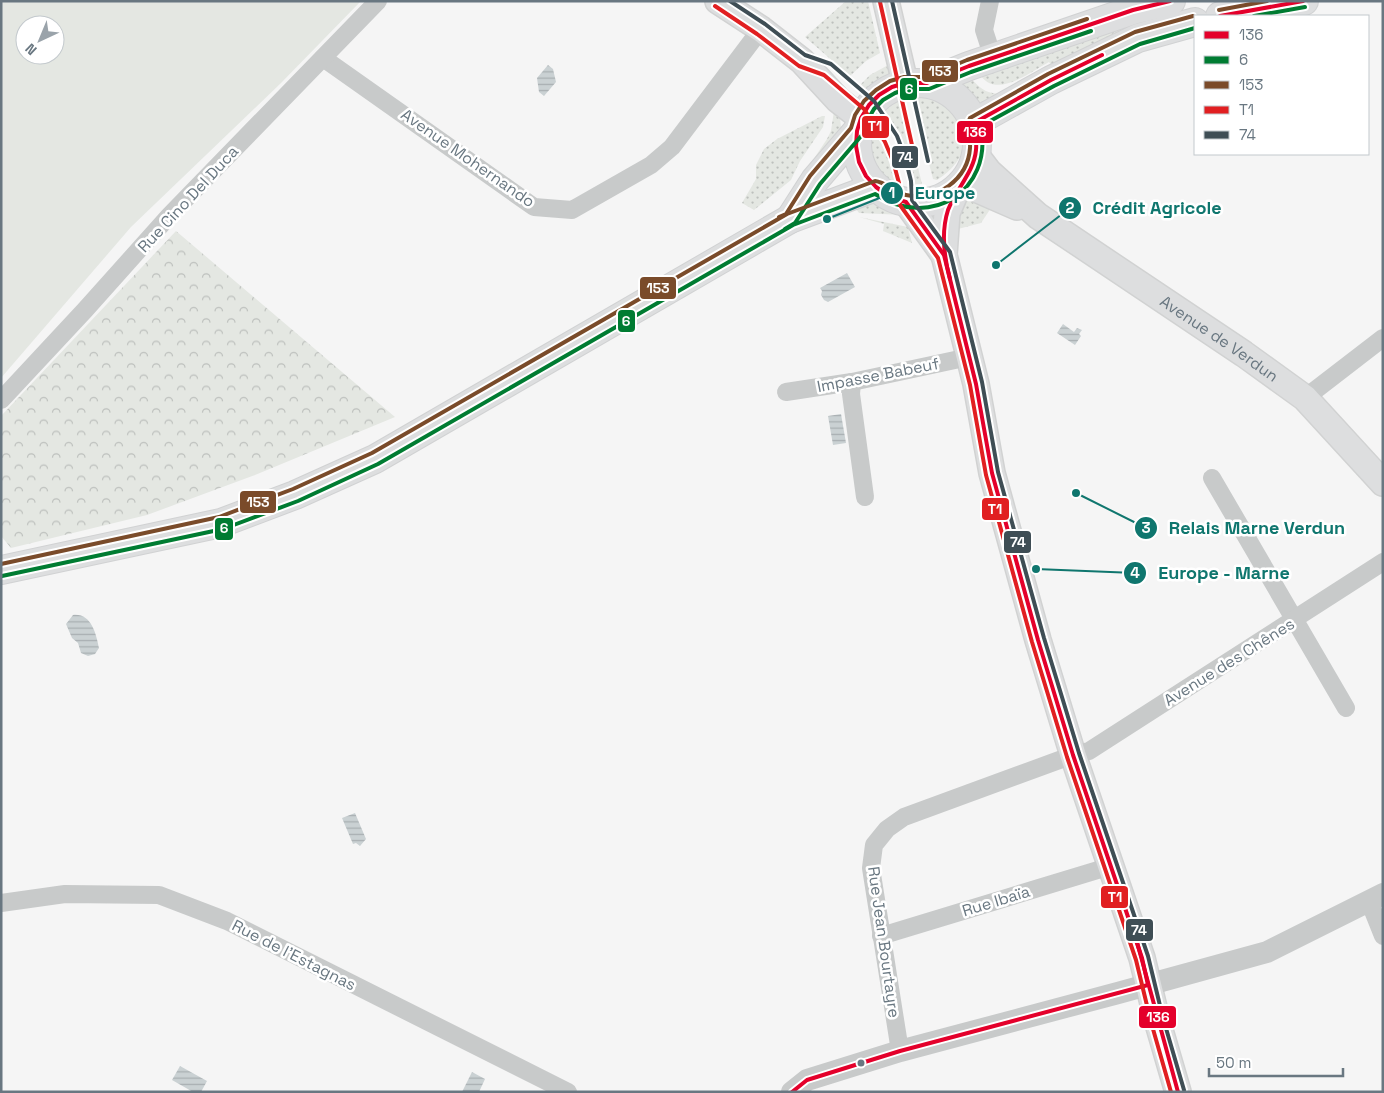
<svg xmlns="http://www.w3.org/2000/svg" width="1384" height="1093" viewBox="0 0 1384 1093" font-family="'Space Grotesk',sans-serif">
	<style>
		.grass { fill: url(#grass-dots) }
		.forest { fill: url(#forest-crowns) }
		.pitch { fill: #e4e7e2; fill-rule: evenodd }
		.water { fill: url(#water-rules) }
		.lines { fill: none; stroke-linecap: round; stroke-linejoin: round }
		.secondary-casing { stroke: #d1d2d2; stroke-width: 28 }
		.primary-casing { stroke: #d1d2d3; stroke-width: 30 }
		.minor { stroke: #c8caca; stroke-width: 18 }
		.tertiary { stroke: #c8caca; stroke-width: 22 }
		.secondary { stroke: #dddedf; stroke-width: 25 }
		.primary { stroke: #dddedf; stroke-width: 28 }
		.bus-1-casing { stroke: #fff; stroke-width: 8 }
		.bus-2-casing { stroke: #fff; stroke-width: 8 }
		.bus-3-casing { stroke: #fff; stroke-width: 8 }
		.bus-4-casing { stroke: #fff; stroke-width: 8 }
		.bus-5-casing { stroke: #fff; stroke-width: 8 }
		.bus-1 { stroke: #e4002b; stroke-width: 4 }
		.bus-2 { stroke: #007c32; stroke-width: 4 }
		.bus-3 { stroke: #7a4b2a; stroke-width: 4 }
		.bus-4 { stroke: #e11f21; stroke-width: 4 }
		.bus-5 { stroke: #3f4e55; stroke-width: 4 }
		.bus-dot { fill: #697781; stroke: #fff; stroke-width: 2 }
		.labels { text-anchor: middle; dominant-baseline: central; stroke-width: 5; stroke-linejoin: round; paint-order: stroke }
		.street-label { font-size: 16px; fill: #697781; stroke: #fff }
		.leader { fill: none; stroke: #0f766e; stroke-width: 2 }
		.callout-dot { fill: #0f766e; stroke: #fff; stroke-width: 2 }
		.mark-label { font-size: 15px; text-anchor: middle; font-weight: bold; fill: #fff }
		.callout-label { font-size: 18px; text-anchor: middle; font-weight: bold; fill: #0f766e; stroke: #fff; stroke-width: 5; stroke-linejoin: round; paint-order: stroke }
		.line-badge { stroke: #fff; stroke-width: 2 }
		.badge-label { font-size: 14px; text-anchor: middle; font-weight: bold; fill: #fff }
	</style>
	<defs>
		<pattern id="grass-dots" width="8" height="8" patternUnits="userSpaceOnUse" patternTransform="scale(1.25)"><rect width="8" height="8" fill="#e4e7e2"/><path d="M2 2h.1M6 6h.1" fill="none" stroke="#bdc0bd" stroke-width="1.8" stroke-linecap="round"/></pattern>
		<pattern id="forest-crowns" width="20" height="18" patternUnits="userSpaceOnUse" patternTransform="scale(1.25)"><rect width="20" height="18" fill="#e4e7e2"/><path d="M2 6a3 3 0 1 1 6 0M12 15a3 3 0 1 1 6 0" fill="none" stroke="#bdc0bd"/></pattern>
		<pattern id="water-rules" width="6" height="5" patternUnits="userSpaceOnUse" patternTransform="scale(1.25)"><rect width="6" height="5" fill="#cad1d3"/><path d="M0 2.5h6" fill="none" stroke="#a8aeb1"/></pattern>
	</defs>
	<rect width="100%" height="100%" fill="#f5f5f5"/>
	<g class="grass">
		<polygon points="846,1 868,1 880,53 866,61 850,76 805,37"/>
		<path d="M1124,22L1134,30L1053,68L1049,62C1030,72 995,101 979,73Z"/>
		<polygon points="890,64 892,77 867,94 857,88 870,75"/>
		<path d="M968,75C983,92 987,94 1009,94L982,104L957,83Z"/>
		<path d="M927,94C982,101 977,155 937,180L933,179L912,98L916,95Z"/>
		<polygon points="899,100 902,101 922,184 915,185 912,182 895,135 884,113 885,111"/>
		<polygon points="834,111 840,117 841,129 810,168 809,166 827,139 831,131"/>
		<polygon points="822,116 825,116 823,127 800,161 791,180 754,210 742,203 756,179 756,165 764,149 777,139"/>
		<path d="M873,126H877L885,139L897,176L896,182C872,179 863,145 873,126Z"/>
		<polygon points="965,198 973,198 993,205 981,223 958,229 955,218"/>
		<polygon points="879,202 890,203 904,215 859,213 856,209 863,204"/>
		<polygon points="859,217 908,227 912,243 883,231 884,224"/>
	</g>
	<polygon class="forest" points="176,231 395,417 255,475 147,515 11,548 1,536 1,416"/>
	<path class="pitch" d="M1,1H361L281,83L131,227L1,378ZM25,25H55V55H25Z"/>
	<g class="water">
		<polygon points="548,65 553,69 556,82 544,96 539,92 537,78"/>
		<polygon points="847,273 855,287 828,302 824,300 821,295 822,291 820,288"/>
		<polygon points="1063,324 1074,332 1077,328 1082,330 1079,334 1081,336 1075,345 1057,333"/>
		<polygon points="841,414 846,443 833,445 828,416"/>
		<path d="M73,615C91,613 96,633 99,648L95,654L88,656L81,653L78,643L72,638L66,624Z"/>
		<polygon points="355,813 366,839 360,846 356,843 353,844 342,818"/>
		<polygon points="180,1066 207,1081 201,1092 193,1092 172,1080"/>
		<polygon points="472,1072 485,1079 479,1092 462,1092"/>
	</g>
	<g class="lines">
		<g class="secondary-casing">
			<g id="secondary">
				<polyline points="718,1 761,29 802,61 838,100 861,118"/>
				<polyline points="886,1 905,83"/>
				<path id="s1" d="M976,155L989,172L1038,216L1244,354L1305,398L1383,483"/>
				<polyline points="962,183 1017,207"/>
				<polyline points="958,187 947,213 944,255 976,384 992,473 1038,640 1073,755 1142,958 1157,1020 1178,1092"/>
				<polyline points="906,202 944,255"/>
			</g>
		</g>
		<g class="primary-casing">
			<g id="primary">
				<polyline points="1220,16 1304,1"/>
				<circle cx="917" cy="143" r="60"/>
				<polyline points="927,83 969,66 1133,10 1171,1"/>
				<polyline points="974,123 1051,80 1138,38 1195,22"/>
				<polyline points="790,219 815,180 857,131"/>
				<polyline points="1,570 221,523 295,495 375,459 790,219 876,187"/>
			</g>
		</g>
		<g class="minor">
			<polyline points="990,1 984,30 993,58"/>
			<polyline points="323,58 534,207 572,210 651,165 672,147 761,29"/>
			<polyline points="852,382 851,394 865,497"/>
			<polyline points="786,392 852,382 969,357"/>
			<polyline points="1305,398 1383,338"/>
			<polyline points="1,400 85,310 169,216 378,1"/>
			<polyline points="1212,478 1346,708"/>
			<polyline points="1369,901 1383,936"/>
			<polyline points="1,903 65,894 159,895 227,921 568,1092"/>
			<polyline points="881,936 1111,866"/>
			<polyline points="900,1051 871,868 874,845 887,829 904,817 1073,755 1089,751 1383,562"/>
		</g>
		<polyline class="tertiary" points="792,1092 807,1080 900,1051 1118,993 1267,952 1383,894"/>
		<use href="#secondary" class="secondary"/>
		<use href="#primary" class="primary"/>
		<g class="bus-1-casing">
			<g id="bus-1">
				<polyline points="1220,16 1303,1"/>
				<path d="M950,279C944,257 941,232 948,210C956,189 974,172 976,150C977,141 975,132 974,123L1051,80L1102,55"/>
				<polyline points="1137,942 1178,1092"/>
				<polyline points="1148,985 1142,958 1073,755 1038,640 992,473 976,384 944,255 906,202 890,197 876,187 866,176 859,162 856,146 857,131 861,118 869,105 879,95 892,87 905,83 927,83 969,66 1133,10 1170,1"/>
				<polyline points="792,1092 807,1080 900,1051 1148,985"/>
			</g>
		</g>
		<g class="bus-2-casing">
			<g id="bus-2">
				<polyline points="1254,16 1305,7"/>
				<polyline points="785,229 795,223 820,184 862,135 867,121 874,109 883,100 895,93 906,89 929,89 971,72 1091,31"/>
				<path d="M2,576L223,529L298,501L378,464L793,225L875,194C930,230 993,192 981,126L1054,86L1140,44L1195,28"/>
			</g>
		</g>
		<g class="bus-3-casing">
			<g id="bus-3">
				<polyline points="1219,10 1267,1"/>
				<polyline points="779,217 786,214 810,176 851,128 855,115 864,101 876,90 890,81 904,77 926,77 967,60 1087,19"/>
				<path d="M1,564L219,517L293,489L372,453L787,214L875,181C886,182 895,193 906,195C937,202 968,179 970,148C971,139 965,125 970,118L1048,74L1135,32L1193,16"/>
			</g>
		</g>
		<g class="bus-4-casing">
			<g id="bus-4">
				<polyline points="880,2 916,163"/>
				<polyline points="715,6 757,34 799,66 824,75 864,109 885,142 893,161 899,183 900,205 938,258 970,385 986,475 1032,642 1067,757 1136,960 1151,1022 1171,1092"/>
			</g>
		</g>
		<g class="bus-5-casing">
			<g id="bus-5">
				<polyline points="730,1 765,24 805,55 831,64 874,101 897,136 905,157 911,181 912,200 950,252 982,382 998,472 1044,638 1079,753 1148,956 1163,1018 1184,1090"/>
				<polyline points="892,1 928,161"/>
			</g>
		</g>
		<use href="#bus-1" class="bus-1"/>
		<use href="#bus-2" class="bus-2"/>
		<use href="#bus-3" class="bus-3"/>
		<use href="#bus-4" class="bus-4"/>
		<use href="#bus-5" class="bus-5"/>
	</g>
	<circle class="bus-dot" cx="861" cy="1063" r="4.5"/>
	<g class="labels">
		<g class="street-label">
			<text transform="translate(468 158) rotate(35)">Avenue Mohernando</text>
			<text transform="translate(188 199) rotate(-47)">Rue Cino Del Duca</text>
			<text stroke="none"><textPath href="#s1" startOffset="306">Avenue de Verdun</textPath></text>
			<text transform="translate(878 375) rotate(-11)">Impasse Babeuf</text>
			<text transform="translate(1229 662) rotate(-32)">Avenue des Chênes</text>
			<text transform="translate(996 901) rotate(-17)">Rue Ibaïa</text>
			<text transform="translate(884 942) rotate(82)">Rue Jean Bourtayre</text>
			<text transform="translate(294 955) rotate(27)">Rue de l'Estagnas</text>
		</g>
	</g>
	<path class="leader" d="M827 219L892 193M996 265L1070 208M1076 493L1146 528M1036 569L1135 573"/>
	<g class="callout-dot">
		<circle cx="827" cy="219" r="5"/>
		<circle cx="996" cy="265" r="5"/>
		<circle cx="1076" cy="493" r="5"/>
		<circle cx="1036" cy="569" r="5"/>
		<circle cx="892" cy="193" r="12"/>
		<circle cx="1070" cy="208" r="12"/>
		<circle cx="1146" cy="528" r="12"/>
		<circle cx="1135" cy="573" r="12"/>
	</g>
	<g class="mark-label">
		<text x="892" y="198">1</text>
		<text x="1070" y="213">2</text>
		<text x="1146" y="533">3</text>
		<text x="1135" y="578">4</text>
	</g>
	<g class="callout-label">
		<text x="945" y="199">Europe</text>
		<text x="1157" y="214">Crédit Agricole</text>
		<text x="1257" y="534">Relais Marne Verdun</text>
		<text x="1224" y="579">Europe - Marne</text>
	</g>
	<g class="line-badge">
		<rect x="921" y="59" width="38" height="24" rx="5" fill="#7a4b2a"/>
		<rect x="899" y="77" width="19" height="24" rx="5" fill="#007c32"/>
		<rect x="861" y="115" width="29" height="24" rx="5" fill="#e11f21"/>
		<rect x="956" y="120" width="38" height="24" rx="5" fill="#e4002b"/>
		<rect x="891" y="145" width="28" height="24" rx="5" fill="#3f4e55"/>
		<rect x="639" y="276" width="38" height="24" rx="5" fill="#7a4b2a"/>
		<rect x="617" y="309" width="19" height="24" rx="5" fill="#007c32"/>
		<rect x="239" y="490" width="38" height="24" rx="5" fill="#7a4b2a"/>
		<rect x="981" y="497" width="29" height="24" rx="5" fill="#e11f21"/>
		<rect x="214" y="517" width="20" height="24" rx="5" fill="#007c32"/>
		<rect x="1003" y="530" width="29" height="24" rx="5" fill="#3f4e55"/>
		<rect x="1100" y="885" width="29" height="24" rx="5" fill="#e11f21"/>
		<rect x="1125" y="918" width="29" height="24" rx="5" fill="#3f4e55"/>
		<rect x="1138" y="1005" width="39" height="24" rx="5" fill="#e4002b"/>
	</g>
	<g class="badge-label">
		<text x="940" y="76">153</text>
		<text x="909" y="94">6</text>
		<text x="875" y="131">T1</text>
		<text x="975" y="137">136</text>
		<text x="905" y="162">74</text>
		<text x="658" y="293">153</text>
		<text x="626" y="326">6</text>
		<text x="258" y="507">153</text>
		<text x="995" y="514">T1</text>
		<text x="224" y="533">6</text>
		<text x="1018" y="547">74</text>
		<text x="1115" y="902">T1</text>
		<text x="1139" y="935">74</text>
		<text x="1158" y="1022">136</text>
	</g>
	<rect width="1384" height="1093" fill="none" stroke="#697781" stroke-width="5"/>
	<rect x="1194" y="15" width="175" height="140" fill="#ffffff" stroke="#c3c9cd"/>
	<rect x="1204" y="31" width="25" height="8" fill="#e4002b" stroke="#c3c9cd"/>
	<text x="1239" y="40" font-size="15" fill="#697781">136</text>
	<rect x="1204" y="56" width="25" height="8" fill="#007c32" stroke="#c3c9cd"/>
	<text x="1239" y="65" font-size="15" fill="#697781">6</text>
	<rect x="1204" y="81" width="25" height="8" fill="#7a4b2a" stroke="#c3c9cd"/>
	<text x="1239" y="90" font-size="15" fill="#697781">153</text>
	<rect x="1204" y="106" width="25" height="8" fill="#e11f21" stroke="#c3c9cd"/>
	<text x="1239" y="115" font-size="15" fill="#697781">T1</text>
	<rect x="1204" y="131" width="25" height="8" fill="#3f4e55" stroke="#c3c9cd"/>
	<text x="1239" y="140" font-size="15" fill="#697781">74</text>
	<g transform="translate(40 40) rotate(224)"><circle r="24" fill="#ffffff" stroke="#c3c9cd"/>
	<path d="M0-4L9 19L0 12L-9 19Z" fill="#9aa3aa"/>
	<text y="-8" font-size="14" font-weight="bold" text-anchor="middle" fill="#697781">N</text>
	</g>
	<path d="M1209 1068v8h134v-8" fill="none" stroke="#697781" stroke-width="2.5"/>
	<text x="1216" y="1068" font-size="15" fill="#697781" stroke="#ffffff" stroke-width="4" paint-order="stroke">50 m</text>
</svg>
